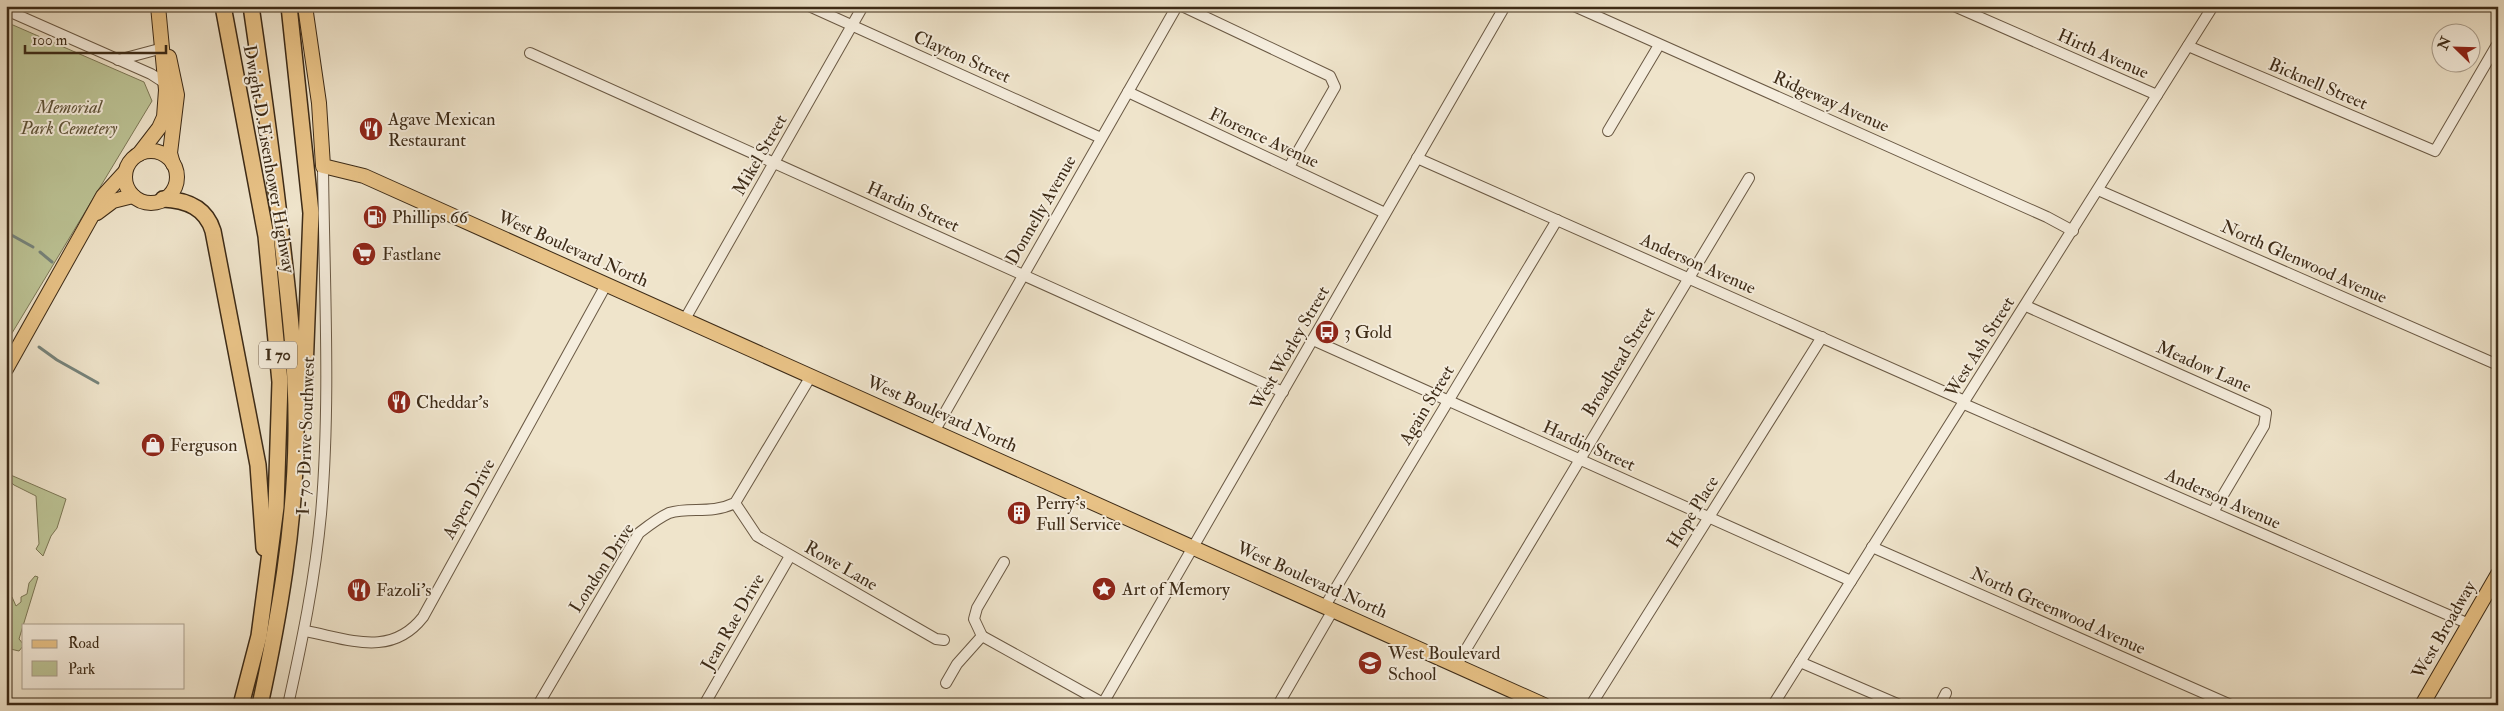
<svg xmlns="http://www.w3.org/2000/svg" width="2504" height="711" viewBox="0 0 2504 711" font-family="'IM FELL Double Pica',serif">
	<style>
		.green { fill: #bcc395; stroke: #7c7756 }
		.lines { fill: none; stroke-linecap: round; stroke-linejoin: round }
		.stream { stroke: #76837b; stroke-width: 3 }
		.minor-casing { stroke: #6a5944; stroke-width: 12 }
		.major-casing { stroke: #3d2b17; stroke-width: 16 }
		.highway-casing { stroke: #3d2b17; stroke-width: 18 }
		.minor { stroke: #f5eddd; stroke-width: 10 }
		.major { stroke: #e8c286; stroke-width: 14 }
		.highway { stroke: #e8c286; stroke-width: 15 }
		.labels { text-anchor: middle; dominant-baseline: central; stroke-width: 4; stroke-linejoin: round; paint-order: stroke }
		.shield { fill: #f5eddd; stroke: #746552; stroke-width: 1 }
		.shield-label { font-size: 16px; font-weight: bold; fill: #3d2b17 }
		.street-label { font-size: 18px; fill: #3d2b17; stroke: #f5eddd }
		.park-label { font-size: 18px; font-style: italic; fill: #5d5136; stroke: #f5eddd }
		.poi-label { font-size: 18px; fill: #3d2b17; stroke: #f5eddd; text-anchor: start }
	</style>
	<rect width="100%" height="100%" fill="#efe4cb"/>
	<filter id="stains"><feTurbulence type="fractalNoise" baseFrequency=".004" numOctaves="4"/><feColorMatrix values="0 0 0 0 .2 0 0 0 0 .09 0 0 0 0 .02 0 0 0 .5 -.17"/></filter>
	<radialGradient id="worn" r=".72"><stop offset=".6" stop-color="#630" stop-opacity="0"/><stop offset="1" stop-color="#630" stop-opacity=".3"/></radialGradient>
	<g class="green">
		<polygon points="6,22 144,82 152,101 6,343"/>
		<polygon points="6,473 66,499 57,528 51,536 43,556 36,549 39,544 36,496 14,485 6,478"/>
		<polygon points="35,576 38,577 19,639 24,645 19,651 6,648 6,596 12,597 16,606 21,602 21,597 27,594 29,583"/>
	</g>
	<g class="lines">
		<g class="stream">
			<polyline points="6,232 33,247"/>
			<polyline points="40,252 52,262"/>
			<polyline points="39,347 57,360 98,383"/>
		</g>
		<g class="minor-casing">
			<g id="minor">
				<polyline points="809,6 1101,138"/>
				<polyline points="1182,6 1330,76 1335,87 1289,167"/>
				<polyline points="1574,6 2047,217 2073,231"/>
				<polyline points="1954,6 2157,95"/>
				<polyline points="6,10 151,74 165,83"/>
				<polyline points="2188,46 2435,151 2498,43"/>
				<polyline points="530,53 1283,392"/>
				<polyline points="118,60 163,48"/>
				<polyline points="1128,92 1385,213"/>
				<polyline points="1608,131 1659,45"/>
				<polyline points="1417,158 1965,401"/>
				<polyline points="2098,190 2498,365"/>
				<polyline points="2026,306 2266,413 2264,426 2213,512"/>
				<polyline points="685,319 863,6"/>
				<polyline points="1313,340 1851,581"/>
				<polyline points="1964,404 2469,624"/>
				<polyline points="935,430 1177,6"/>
				<polyline points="735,503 757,536 936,639 944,640"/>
				<polyline points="1872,547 2231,705"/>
				<polyline points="1325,606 1557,220"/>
				<path d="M305,631C349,639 391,658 423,617L606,285"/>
				<polyline points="982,636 1103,703"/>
				<polyline points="1800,662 1900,705"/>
				<polyline points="1456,666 1749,178"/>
				<polyline points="946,683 957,664 982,636 974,619 977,608 1004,562"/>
				<path d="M288,705C302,642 315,579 321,514C331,399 324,282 323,166"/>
				<path d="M538,705L639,533C648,526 658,518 669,513C690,506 710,515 735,503L811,376"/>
				<polyline points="704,705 790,556"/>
				<polyline points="1102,705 1505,6"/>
				<polyline points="1278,705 1333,610"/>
				<polyline points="1591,705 1822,337"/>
				<polyline points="1773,705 2213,6"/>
				<polyline points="1940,705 1946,693"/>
			</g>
		</g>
		<g class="major-casing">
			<g id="major">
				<polyline points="305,6 319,103 323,166 364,176 1544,705"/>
				<polyline points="169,57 177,95 170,153 173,164"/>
				<circle cx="151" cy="177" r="26"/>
				<polyline points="139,154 159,128 164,117 166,90 158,6"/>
				<polyline points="97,213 113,201 133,196"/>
				<polyline points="6,369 103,196 125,172"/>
				<polyline points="2422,705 2498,574"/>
			</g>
		</g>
		<g class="highway-casing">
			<g id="highway">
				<polyline points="223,6 266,236 280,382 276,507 259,636 241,705"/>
				<path d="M251,6C263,88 274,169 283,250C290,312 297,373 296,435C295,526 279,617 260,705"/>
				<polyline points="289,6 311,213 304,397"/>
				<path d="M163,199C187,200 206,208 213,231L258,465L264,548"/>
			</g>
		</g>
		<use href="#minor" class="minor"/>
		<use href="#major" class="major"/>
		<use href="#highway" class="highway"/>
	</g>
	<defs>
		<g id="restaurant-disc" transform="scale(1.25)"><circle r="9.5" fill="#8f2418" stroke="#f5eddd"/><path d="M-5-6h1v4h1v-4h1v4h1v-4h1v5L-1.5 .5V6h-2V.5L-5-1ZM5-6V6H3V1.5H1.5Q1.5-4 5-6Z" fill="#fff"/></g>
		<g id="fuel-disc" transform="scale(1.25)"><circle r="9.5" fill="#8f2418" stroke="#f5eddd"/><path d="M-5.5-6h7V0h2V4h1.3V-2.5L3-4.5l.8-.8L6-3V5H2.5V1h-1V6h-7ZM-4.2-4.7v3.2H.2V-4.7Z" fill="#fff"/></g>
		<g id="supermarket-disc" transform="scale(1.25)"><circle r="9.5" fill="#8f2418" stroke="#f5eddd"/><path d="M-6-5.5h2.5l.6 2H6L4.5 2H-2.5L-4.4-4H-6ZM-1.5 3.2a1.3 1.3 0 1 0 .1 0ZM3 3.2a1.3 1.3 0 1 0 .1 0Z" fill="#fff"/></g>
		<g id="bus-disc" transform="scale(1.25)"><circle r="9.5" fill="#8f2418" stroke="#f5eddd"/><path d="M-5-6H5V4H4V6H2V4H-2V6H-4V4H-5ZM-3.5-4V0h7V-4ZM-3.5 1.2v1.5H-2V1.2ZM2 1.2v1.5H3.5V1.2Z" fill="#fff"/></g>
		<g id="shop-disc" transform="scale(1.25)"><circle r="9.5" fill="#8f2418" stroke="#f5eddd"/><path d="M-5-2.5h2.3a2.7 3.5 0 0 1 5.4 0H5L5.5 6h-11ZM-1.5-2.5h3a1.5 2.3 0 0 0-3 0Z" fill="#fff"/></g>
		<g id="building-disc" transform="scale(1.25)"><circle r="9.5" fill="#8f2418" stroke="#f5eddd"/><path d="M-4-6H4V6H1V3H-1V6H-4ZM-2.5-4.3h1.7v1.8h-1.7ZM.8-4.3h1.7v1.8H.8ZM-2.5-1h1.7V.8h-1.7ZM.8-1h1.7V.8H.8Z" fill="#fff"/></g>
		<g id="sight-disc" transform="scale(1.25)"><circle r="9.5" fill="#8f2418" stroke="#f5eddd"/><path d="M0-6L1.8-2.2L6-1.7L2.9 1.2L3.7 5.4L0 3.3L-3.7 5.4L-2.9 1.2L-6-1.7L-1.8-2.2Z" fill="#fff"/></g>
		<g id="school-disc" transform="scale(1.25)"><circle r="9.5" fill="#8f2418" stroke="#f5eddd"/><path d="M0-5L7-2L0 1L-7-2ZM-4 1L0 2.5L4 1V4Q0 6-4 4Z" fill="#fff"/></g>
	</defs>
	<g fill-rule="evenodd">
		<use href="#restaurant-disc" x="371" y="129"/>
		<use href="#fuel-disc" x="375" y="217"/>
		<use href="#supermarket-disc" x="364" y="254"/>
		<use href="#bus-disc" x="1327" y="332"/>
		<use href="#restaurant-disc" x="399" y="402"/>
		<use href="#shop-disc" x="153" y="445"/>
		<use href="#building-disc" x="1019" y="513"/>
		<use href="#sight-disc" x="1104" y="589"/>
		<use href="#restaurant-disc" x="359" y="590"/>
		<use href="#school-disc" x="1370" y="663"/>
	</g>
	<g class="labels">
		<rect class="shield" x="259" y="341.5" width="38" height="27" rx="4"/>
		<g class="shield-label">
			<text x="278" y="355">I 70</text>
		</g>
		<g class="street-label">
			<text transform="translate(2103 54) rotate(24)">Hirth Avenue</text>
			<text transform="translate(962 57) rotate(24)">Clayton Street</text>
			<text transform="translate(2318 84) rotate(23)">Bicknell Street</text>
			<text transform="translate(1831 102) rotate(24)">Ridgeway Avenue</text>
			<text transform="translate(1264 138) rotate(25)">Florence Avenue</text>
			<text transform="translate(760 155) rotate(-60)">Mikel Street</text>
			<text transform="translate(269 159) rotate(80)">Dwight D. Eisenhower Highway</text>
			<text transform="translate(913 207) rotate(24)">Hardin Street</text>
			<text transform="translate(1041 210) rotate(-60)">Donnelly Avenue</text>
			<text transform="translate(573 249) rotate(24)">West Boulevard North</text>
			<text transform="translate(2304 262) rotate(24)">North Glenwood Avenue</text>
			<text transform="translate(1698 264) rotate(24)">Anderson Avenue</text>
			<text transform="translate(1980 347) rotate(-58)">West Ash Street</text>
			<text transform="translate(1290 348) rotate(-60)">West Worley Street</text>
			<text transform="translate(1619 362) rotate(-59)">Broadhead Street</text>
			<text transform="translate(2204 367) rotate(24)">Meadow Lane</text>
			<text transform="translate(1427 405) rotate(-59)">Again Street</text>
			<text transform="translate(942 414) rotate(24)">West Boulevard North</text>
			<text transform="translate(306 436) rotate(-88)">I- 70 Drive Southwest</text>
			<text transform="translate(1589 446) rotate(24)">Hardin Street</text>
			<text transform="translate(469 499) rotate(-61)">Aspen Drive</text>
			<text transform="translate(2223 499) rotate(24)">Anderson Avenue</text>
			<text transform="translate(1693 512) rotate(-58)">Hope Place</text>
			<text transform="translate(841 566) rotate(30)">Rowe Lane</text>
			<text transform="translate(602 568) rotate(-57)">London Drive</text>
			<text transform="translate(1312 580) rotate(24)">West Boulevard North</text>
			<text transform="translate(2058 611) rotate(24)">North Greenwood Avenue</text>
			<text transform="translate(733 622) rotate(-60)">Jean Rae Drive</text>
			<text transform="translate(2444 630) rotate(-60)">West Broadway</text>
		</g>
		<g class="park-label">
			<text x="69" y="107">Memorial<tspan x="69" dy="21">Park Cemetery</tspan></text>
		</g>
		<g class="poi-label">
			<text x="388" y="119">Agave Mexican<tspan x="388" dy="21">Restaurant</tspan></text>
			<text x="392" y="217">Phillips 66</text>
			<text x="382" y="254">Fastlane</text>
			<text x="1344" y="332">3 Gold</text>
			<text x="416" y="402">Cheddar's</text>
			<text x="170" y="445">Ferguson</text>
			<text x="1036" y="503">Perry's<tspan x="1036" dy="21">Full Service</tspan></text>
			<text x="1122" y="589">Art of Memory</text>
			<text x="376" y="590">Fazoli's</text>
			<text x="1388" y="653">West Boulevard<tspan x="1388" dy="21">School</tspan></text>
		</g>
	</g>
	<rect width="2504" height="711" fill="none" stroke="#efe4cb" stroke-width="25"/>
	<rect x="8" y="8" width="2489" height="696" fill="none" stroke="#3d2b17" stroke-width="2.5"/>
	<rect x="12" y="12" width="2479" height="686" fill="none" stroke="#3d2b17"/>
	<rect x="22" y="624" width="162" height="65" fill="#f5eddd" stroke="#ab9f8e"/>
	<rect x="32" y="640" width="25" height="8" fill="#e8c286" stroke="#ab9f8e"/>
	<text x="68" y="648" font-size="15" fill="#3d2b17">Road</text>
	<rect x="32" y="661" width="25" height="15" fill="#bcc395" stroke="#ab9f8e"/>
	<text x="68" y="674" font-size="15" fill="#3d2b17">Park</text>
	<g transform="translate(2456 48) rotate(293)"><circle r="24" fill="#f5eddd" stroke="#ab9f8e"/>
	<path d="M0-4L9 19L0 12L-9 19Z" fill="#8f2418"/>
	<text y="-8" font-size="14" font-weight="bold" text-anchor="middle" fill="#3d2b17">N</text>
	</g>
	<path d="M25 45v8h141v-8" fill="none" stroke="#3d2b17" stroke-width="2.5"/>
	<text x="32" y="45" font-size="15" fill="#3d2b17" stroke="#f5eddd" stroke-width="4" paint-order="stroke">100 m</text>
	<rect width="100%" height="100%" filter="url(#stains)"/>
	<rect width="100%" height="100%" fill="url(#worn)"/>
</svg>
